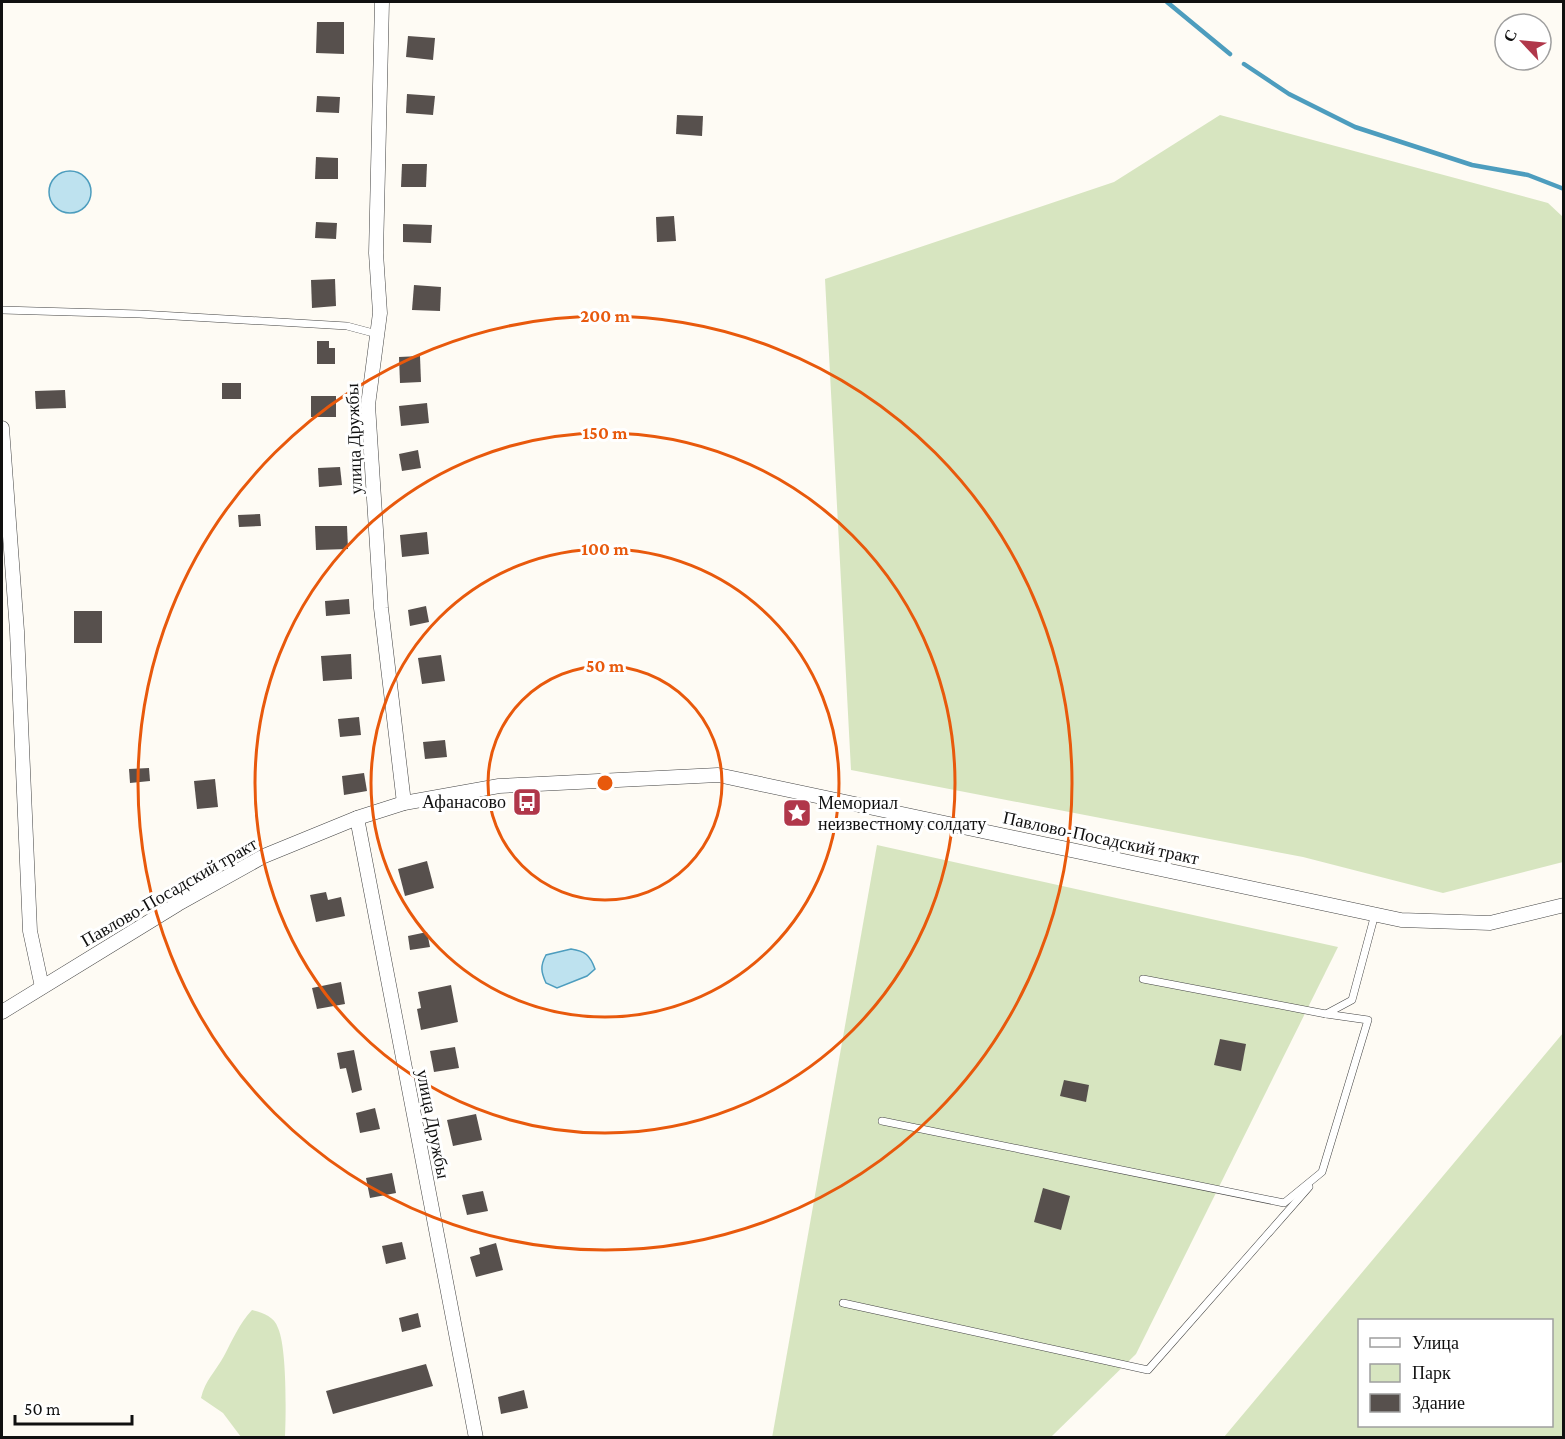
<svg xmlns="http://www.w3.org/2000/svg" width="1565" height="1439" viewBox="0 0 1565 1439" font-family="'Crimson Pro',serif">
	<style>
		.green { fill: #d7e5c0; fill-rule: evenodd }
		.water { fill: #bee2ef; stroke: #4d9dbe; stroke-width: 1.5 }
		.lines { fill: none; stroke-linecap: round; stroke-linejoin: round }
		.stream { stroke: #4d9dbe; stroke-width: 4.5 }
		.building { fill: #57504d }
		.service-casing { stroke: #434343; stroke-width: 8 }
		.minor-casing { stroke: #434343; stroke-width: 15 }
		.service { stroke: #fff; stroke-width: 7 }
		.minor { stroke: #fff; stroke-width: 14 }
		.ring { fill: none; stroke: #e8590c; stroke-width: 3 }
		.labels { text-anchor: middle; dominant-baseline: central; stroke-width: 6; stroke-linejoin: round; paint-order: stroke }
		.street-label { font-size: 18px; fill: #101010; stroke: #fff }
		.poi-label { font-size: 18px; fill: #101010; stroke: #fff; text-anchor: end }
		.centre { fill: #e8590c; stroke: #fff; stroke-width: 3 }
		.ring-label { font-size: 18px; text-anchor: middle; font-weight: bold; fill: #e8590c; stroke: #fff; stroke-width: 6; stroke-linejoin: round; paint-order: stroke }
	</style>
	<rect width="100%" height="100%" fill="#fefbf4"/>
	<g class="green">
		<polygon points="1220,115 1548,203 1563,217 1563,862 1443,893 1303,857 851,770 825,279 1114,182"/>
		<polygon points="877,845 1338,947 1136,1354 1051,1437 772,1438"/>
		<path d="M1563,1033V1437H1224ZM1360,1320H1552V1426H1360Z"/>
		<path d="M252,1310C262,1313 274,1316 278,1328C287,1348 286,1414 285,1437H241L223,1413L201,1398C205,1380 216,1371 224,1356C233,1339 239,1324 252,1310Z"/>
	</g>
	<g class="water">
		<circle cx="70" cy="192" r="21"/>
		<path d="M571,949C585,951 590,955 595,969L587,976L557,988L546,983C541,972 540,966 546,955Z"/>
	</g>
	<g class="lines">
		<g class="stream">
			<polyline points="1167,2 1230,54"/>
			<polyline points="1244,64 1289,94 1355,127 1472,165 1528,175 1564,189"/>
		</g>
	</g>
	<g class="building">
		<polygon points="317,22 344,22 344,54 316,53"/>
		<polygon points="408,36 435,38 433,60 406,57"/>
		<polygon points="407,94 435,96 433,115 406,113"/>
		<polygon points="317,96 340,97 339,113 316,112"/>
		<polygon points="677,115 703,116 702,136 676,134"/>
		<polygon points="316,157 338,158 338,179 315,179"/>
		<polygon points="402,164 427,164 426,187 401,187"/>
		<polygon points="674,216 676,241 657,242 656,217"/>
		<polygon points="316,222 337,223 336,239 315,238"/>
		<polygon points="403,224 432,225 431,243 403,242"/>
		<polygon points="335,279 336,306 312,308 311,280"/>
		<polygon points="414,285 441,287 440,311 412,310"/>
		<polygon points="317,341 329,341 329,348 335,348 335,364 317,364"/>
		<polygon points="420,356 421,382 400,383 399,357"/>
		<rect x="222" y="383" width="19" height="16"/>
		<polygon points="65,390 66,408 36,409 35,391"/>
		<rect x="311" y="396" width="25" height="21"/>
		<polygon points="427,403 429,423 401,426 399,406"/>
		<polygon points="418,450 421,468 402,471 399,454"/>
		<polygon points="340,467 342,485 319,487 318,468"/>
		<polygon points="260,514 261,526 239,527 238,515"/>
		<polygon points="315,526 347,526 348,549 316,550"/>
		<polygon points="427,532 429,554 402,557 400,535"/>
		<polygon points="349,599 350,614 326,616 325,601"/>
		<polygon points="426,606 429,622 410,626 408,610"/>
		<rect x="74" y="611" width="28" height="32"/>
		<polygon points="351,654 352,679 323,681 321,656"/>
		<polygon points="441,655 445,681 422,684 418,658"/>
		<polygon points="359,717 361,735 340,737 338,719"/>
		<polygon points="445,740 447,757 425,759 423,742"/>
		<polygon points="149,768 150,781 130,783 129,769"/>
		<polygon points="364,773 367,791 344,795 342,776"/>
		<polygon points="215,779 218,807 197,809 194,781"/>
		<polygon points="427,861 434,888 405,896 398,869"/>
		<polygon points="326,892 328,900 341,897 345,916 316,922 310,895"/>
		<polygon points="427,932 430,947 410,950 408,936"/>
		<polygon points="341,982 345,1004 317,1009 312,988"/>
		<polygon points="451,985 458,1022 421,1030 417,1009 421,1008 418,992"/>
		<polygon points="1220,1039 1246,1044 1241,1071 1214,1065"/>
		<polygon points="455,1047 459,1068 434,1072 430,1051"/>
		<polygon points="354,1050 362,1090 352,1093 346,1068 340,1069 337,1053"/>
		<polygon points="1064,1080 1089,1085 1086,1102 1060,1096"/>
		<polygon points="375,1108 380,1129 360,1133 356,1113"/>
		<polygon points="476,1114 482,1140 453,1146 447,1120"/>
		<polygon points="392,1173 396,1193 370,1198 366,1178"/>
		<polygon points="1043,1188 1070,1196 1061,1230 1034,1222"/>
		<polygon points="483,1191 488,1211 467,1215 462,1195"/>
		<polygon points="402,1242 406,1259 386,1264 382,1246"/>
		<polygon points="496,1243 503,1270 476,1277 470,1257 480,1254 479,1248"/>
		<polygon points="418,1313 421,1327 402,1332 399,1318"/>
		<polygon points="426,1364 433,1386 333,1414 326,1391"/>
		<polygon points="524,1390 528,1408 501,1414 498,1397"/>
	</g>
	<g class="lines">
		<g class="service-casing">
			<g id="service">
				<polyline points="2,310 140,314 347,326 377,334"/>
				<polyline points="1143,979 1326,1014 1352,1000 1375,914"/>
				<polyline points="882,1121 1284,1203 1322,1172 1368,1020 1326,1014"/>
				<polyline points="843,1303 1148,1370 1309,1187"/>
			</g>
		</g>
		<g class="minor-casing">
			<g id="minor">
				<polyline points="382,2 376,253 380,313 368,405 381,608 404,803"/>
				<polyline points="2,428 17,631 30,931 42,987"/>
				<polyline points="357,818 476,1438"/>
				<polyline points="2,1012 178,904 264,856 357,818 404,803 499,786 718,775 1401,920 1490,923 1564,905"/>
			</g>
		</g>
		<use href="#service" class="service"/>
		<use href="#minor" class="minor"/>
	</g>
	<g class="ring">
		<circle cx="605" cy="783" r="117"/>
		<circle cx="605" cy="783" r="234"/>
		<circle cx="605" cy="783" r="350"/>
		<circle cx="605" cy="783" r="467"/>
	</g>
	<defs>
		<g id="bus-square" transform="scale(1.5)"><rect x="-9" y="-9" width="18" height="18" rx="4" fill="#b0374a" stroke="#fff"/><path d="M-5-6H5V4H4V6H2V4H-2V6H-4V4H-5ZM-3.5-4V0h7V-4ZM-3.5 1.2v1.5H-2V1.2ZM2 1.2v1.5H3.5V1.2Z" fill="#fff"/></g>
		<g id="sight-square" transform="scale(1.5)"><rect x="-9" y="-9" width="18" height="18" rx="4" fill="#b0374a" stroke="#fff"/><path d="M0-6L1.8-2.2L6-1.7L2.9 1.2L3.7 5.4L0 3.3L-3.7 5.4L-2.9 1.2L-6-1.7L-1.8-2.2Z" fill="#fff"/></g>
	</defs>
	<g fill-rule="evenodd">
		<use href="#bus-square" x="527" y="802"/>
		<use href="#sight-square" x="797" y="813"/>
	</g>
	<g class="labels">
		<g class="street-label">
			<text transform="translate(354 439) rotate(-92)">улица Дружбы</text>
			<text transform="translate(1101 838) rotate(12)">Павлово-Посадский тракт</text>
			<text transform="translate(169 892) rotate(-30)">Павлово-Посадский тракт</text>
			<text transform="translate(433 1124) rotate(79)">улица Дружбы</text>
		</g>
		<g class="poi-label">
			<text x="506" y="802">Афанасово</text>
			<text x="818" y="803" text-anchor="start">Мемориал<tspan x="818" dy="21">неизвестному солдату</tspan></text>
		</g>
	</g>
	<circle cx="605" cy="783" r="9" class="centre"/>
	<g class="ring-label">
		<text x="605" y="322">200 m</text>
		<text x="605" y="439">150 m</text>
		<text x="605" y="555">100 m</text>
		<text x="605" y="672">50 m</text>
	</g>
	<rect width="1565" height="1439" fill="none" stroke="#101010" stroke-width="6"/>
	<rect x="1358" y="1319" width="195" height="108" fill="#ffffff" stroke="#9f9f9f" stroke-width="1.5"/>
	<rect x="1370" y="1338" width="30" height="9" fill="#ffffff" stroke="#9f9f9f" stroke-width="1.5"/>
	<text x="1412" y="1349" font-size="18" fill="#101010">Улица</text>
	<rect x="1370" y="1364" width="30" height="18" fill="#d7e5c0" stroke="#9f9f9f" stroke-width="1.5"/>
	<text x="1412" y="1379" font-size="18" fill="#101010">Парк</text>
	<rect x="1370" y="1394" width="30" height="18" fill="#57504d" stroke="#9f9f9f" stroke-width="1.5"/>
	<text x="1412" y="1409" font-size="18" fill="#101010">Здание</text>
	<g transform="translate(1523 42) rotate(296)"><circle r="28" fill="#ffffff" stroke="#9f9f9f" stroke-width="1.5"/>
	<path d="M0-4.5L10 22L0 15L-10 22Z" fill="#b0374a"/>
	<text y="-9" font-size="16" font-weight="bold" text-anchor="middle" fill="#101010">С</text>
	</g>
	<path d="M15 1415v9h117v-9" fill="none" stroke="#101010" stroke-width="3"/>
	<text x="24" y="1415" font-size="18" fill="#101010" stroke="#ffffff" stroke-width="4.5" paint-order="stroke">50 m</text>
</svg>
